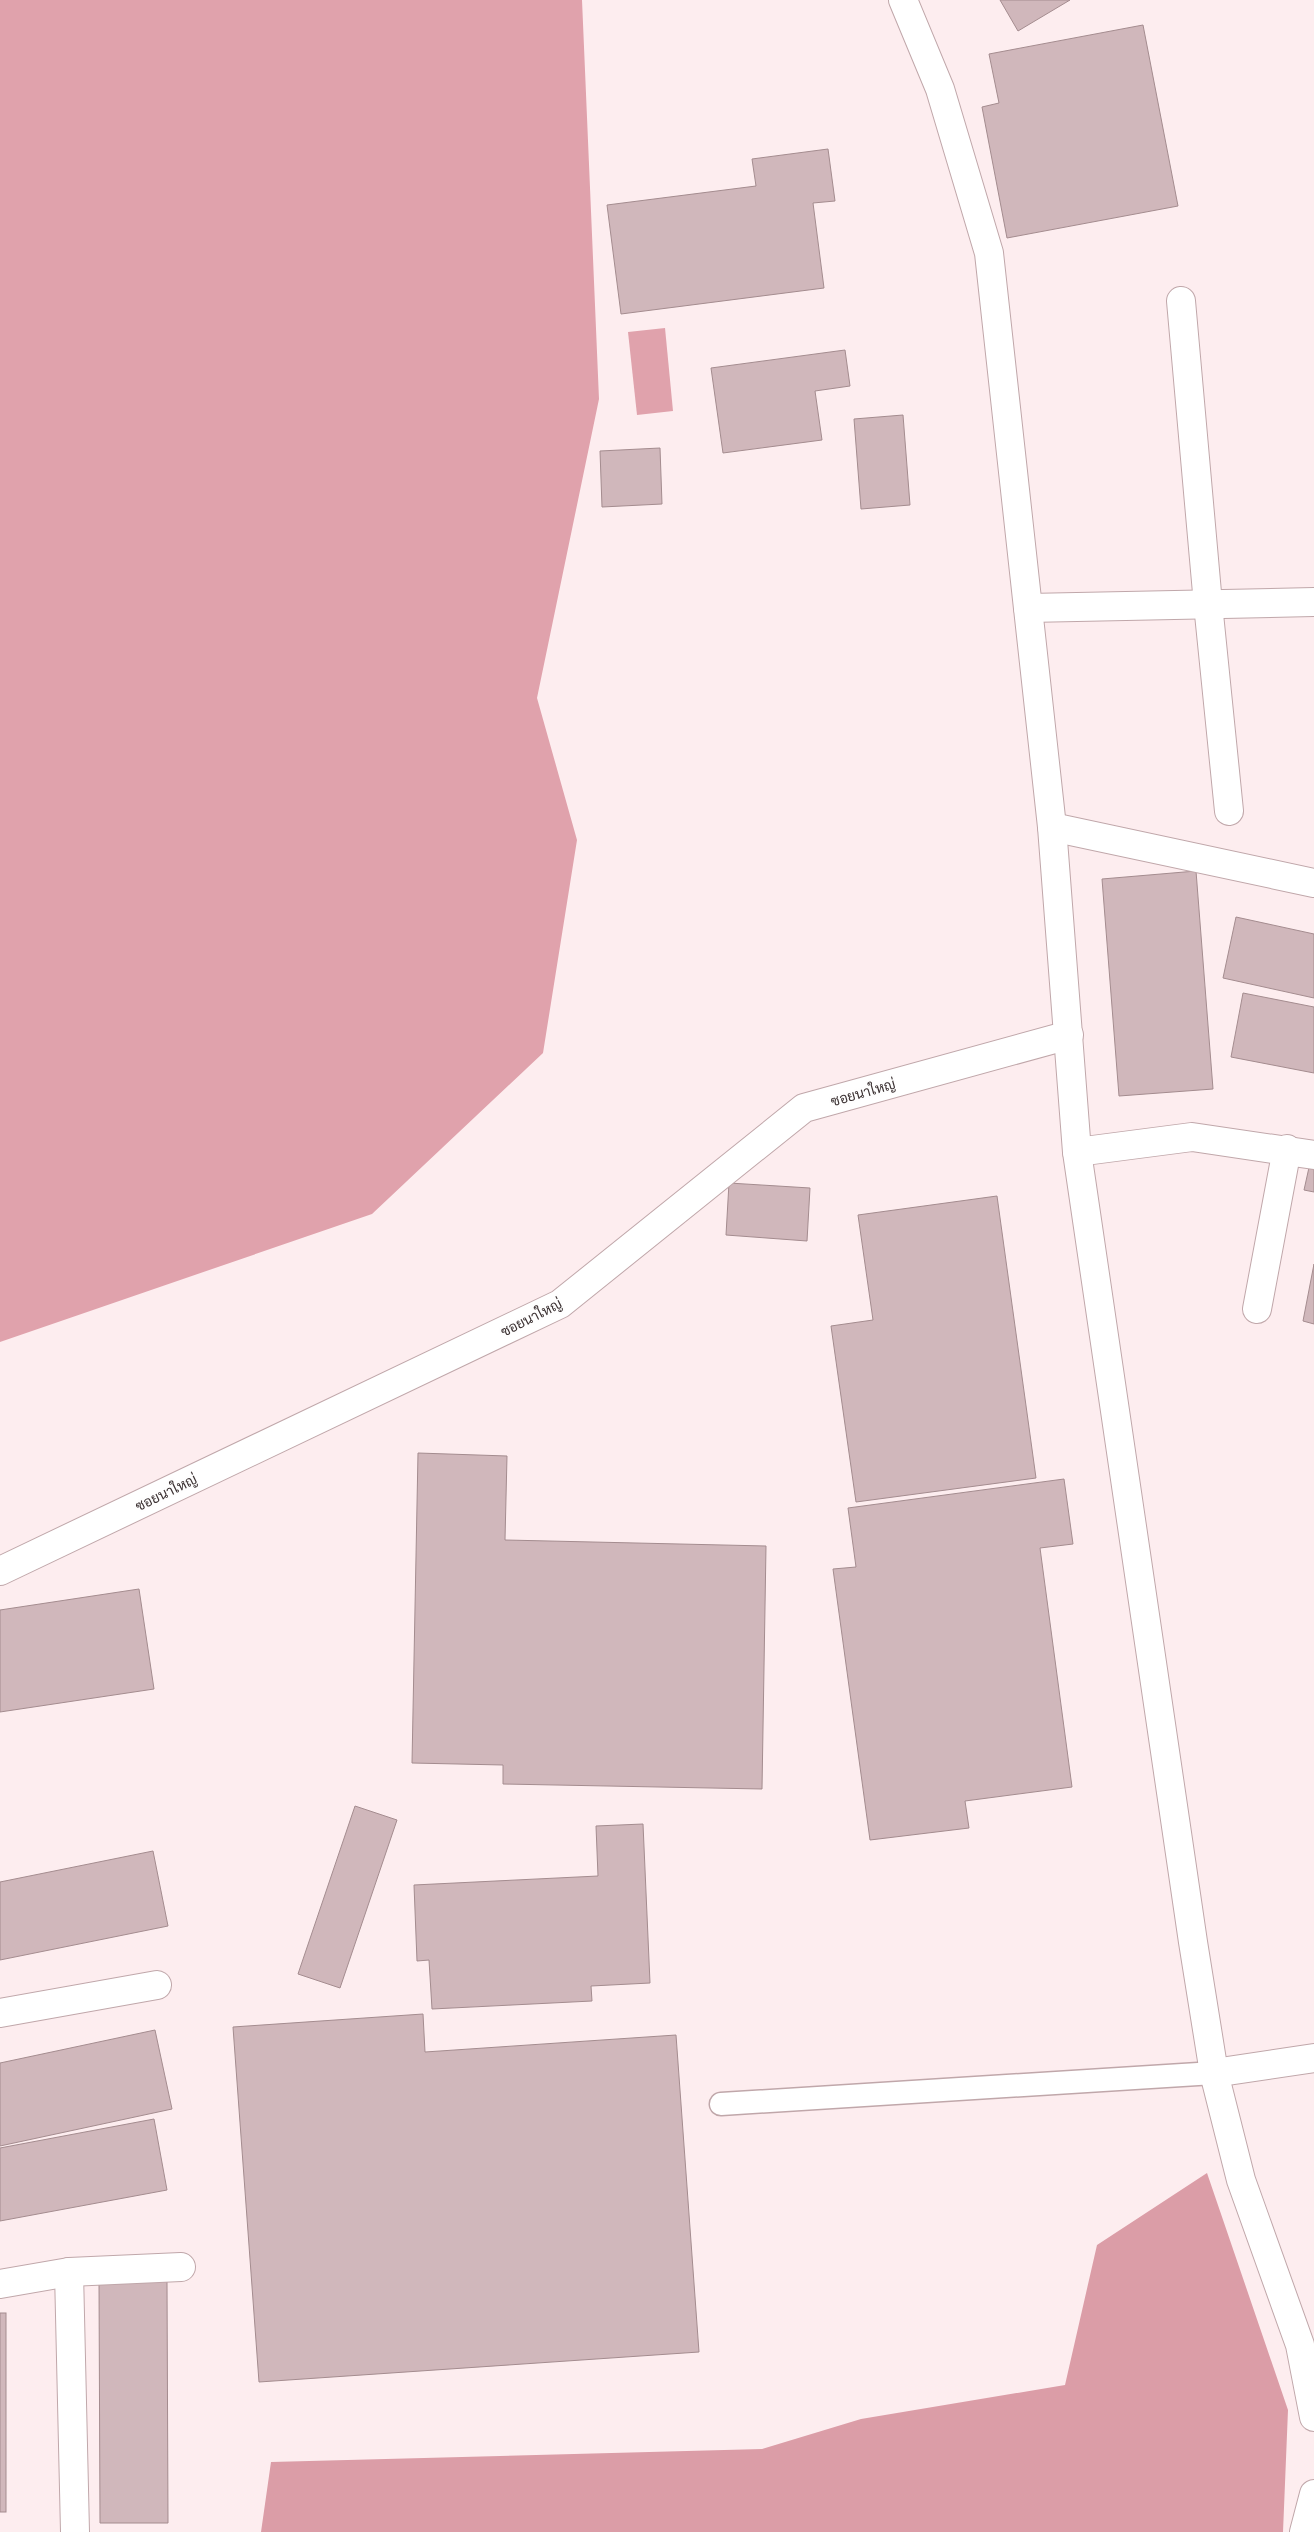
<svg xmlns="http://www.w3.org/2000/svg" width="1314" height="2532" viewBox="0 0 1314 2532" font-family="Barlow,Sarabun,sans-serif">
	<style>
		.forest { fill: #db9da7 }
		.water { fill: #e0a2ac }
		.building { fill: #d0b7bb; stroke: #a48c8f }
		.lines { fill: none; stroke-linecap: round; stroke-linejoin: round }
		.service-casing { stroke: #c0a7aa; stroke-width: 25 }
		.minor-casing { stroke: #c0a7aa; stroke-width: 30 }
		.service { stroke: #fff; stroke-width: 22 }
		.minor { stroke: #fff; stroke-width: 28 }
		.labels { text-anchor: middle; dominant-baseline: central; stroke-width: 5; stroke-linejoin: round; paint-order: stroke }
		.street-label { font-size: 14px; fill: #3b3132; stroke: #fefefe }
	</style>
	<rect width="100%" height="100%" fill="#fdedef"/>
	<polygon class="forest" points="1207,2173 1288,2410 1283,2532 261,2532 271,2462 762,2449 861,2419 1065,2385 1097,2245"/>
	<g class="water">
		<polygon points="0,0 582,0 599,399 537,698 577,840 543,1053 372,1214 0,1342"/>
		<polygon points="665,328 673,411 637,415 628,332"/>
	</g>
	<g class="building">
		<polygon points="1000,0 1070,0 1018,31"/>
		<polygon points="1143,25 1178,206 1007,238 982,107 999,103 989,54"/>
		<polygon points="828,149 835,201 813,203 824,288 621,314 607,205 756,186 752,159"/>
		<polygon points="845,350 850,386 815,391 822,440 723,453 711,368"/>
		<polygon points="903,415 910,505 861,509 854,419"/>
		<polygon points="660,448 662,504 602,507 600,451"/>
		<polygon points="1196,871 1213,1089 1119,1096 1102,879"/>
		<polygon points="1236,917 1314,934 1314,998 1223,978"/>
		<polygon points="1243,993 1314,1007 1314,1073 1231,1057"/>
		<polygon points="1310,1163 1314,1164 1314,1192 1304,1190"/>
		<polygon points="729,1183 810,1188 807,1241 726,1235"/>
		<polygon points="997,1196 1036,1478 856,1502 831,1326 873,1320 858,1215"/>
		<polygon points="1314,1264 1314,1324 1303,1321"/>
		<polygon points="418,1453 507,1456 505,1540 766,1546 762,1789 503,1784 503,1765 412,1763"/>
		<polygon points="1064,1479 1073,1544 1040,1548 1072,1787 965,1801 969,1828 870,1840 833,1569 856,1567 848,1508"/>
		<polygon points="139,1589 154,1689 0,1712 0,1610"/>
		<polygon points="355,1806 397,1820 340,1988 298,1974"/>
		<polygon points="643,1824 650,1983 591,1986 592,2001 432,2009 429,1960 417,1961 414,1885 598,1876 596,1826"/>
		<polygon points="153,1851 168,1926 0,1960 0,1882"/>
		<polygon points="423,2014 425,2052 676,2035 699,2352 259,2382 233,2027"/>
		<polygon points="155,2030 172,2109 0,2146 0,2063"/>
		<polygon points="154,2119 167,2190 0,2221 0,2148"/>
		<polygon points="99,2281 167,2281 168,2523 100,2523"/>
		<rect x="0" y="2313" width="6" height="199"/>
	</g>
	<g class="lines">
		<g class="service-casing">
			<polyline id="service" points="721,2104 1214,2073"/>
		</g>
		<g class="minor-casing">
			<g id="minor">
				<polyline points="903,0 940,89 989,253 1052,827 1077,1152 1193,1942 1214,2073 1241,2180 1300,2345 1314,2417"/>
				<polyline points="1181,301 1208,604 1229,811"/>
				<polyline points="1028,608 1314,602"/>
				<polyline points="1052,827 1314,883"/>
				<polyline points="1077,1152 1192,1137 1314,1155"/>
				<polyline points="1257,1309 1287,1149"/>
				<polyline points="0,1571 560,1304 804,1108 1069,1035"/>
				<polyline points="0,2013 157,1985"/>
				<polyline points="1214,2073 1314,2058"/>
				<polyline points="69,2272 75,2532"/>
				<polyline points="0,2284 69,2272 181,2267"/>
				<polyline points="1304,2532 1314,2494"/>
			</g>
		</g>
		<use href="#service" class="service"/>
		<use href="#minor" class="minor"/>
	</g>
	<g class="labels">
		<g class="street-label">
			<text transform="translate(863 1092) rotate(-16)">ซอยนาใหญ่</text>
			<text transform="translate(531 1317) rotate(-27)">ซอยนาใหญ่</text>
			<text transform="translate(166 1492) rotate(-26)">ซอยนาใหญ่</text>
		</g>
	</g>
</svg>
